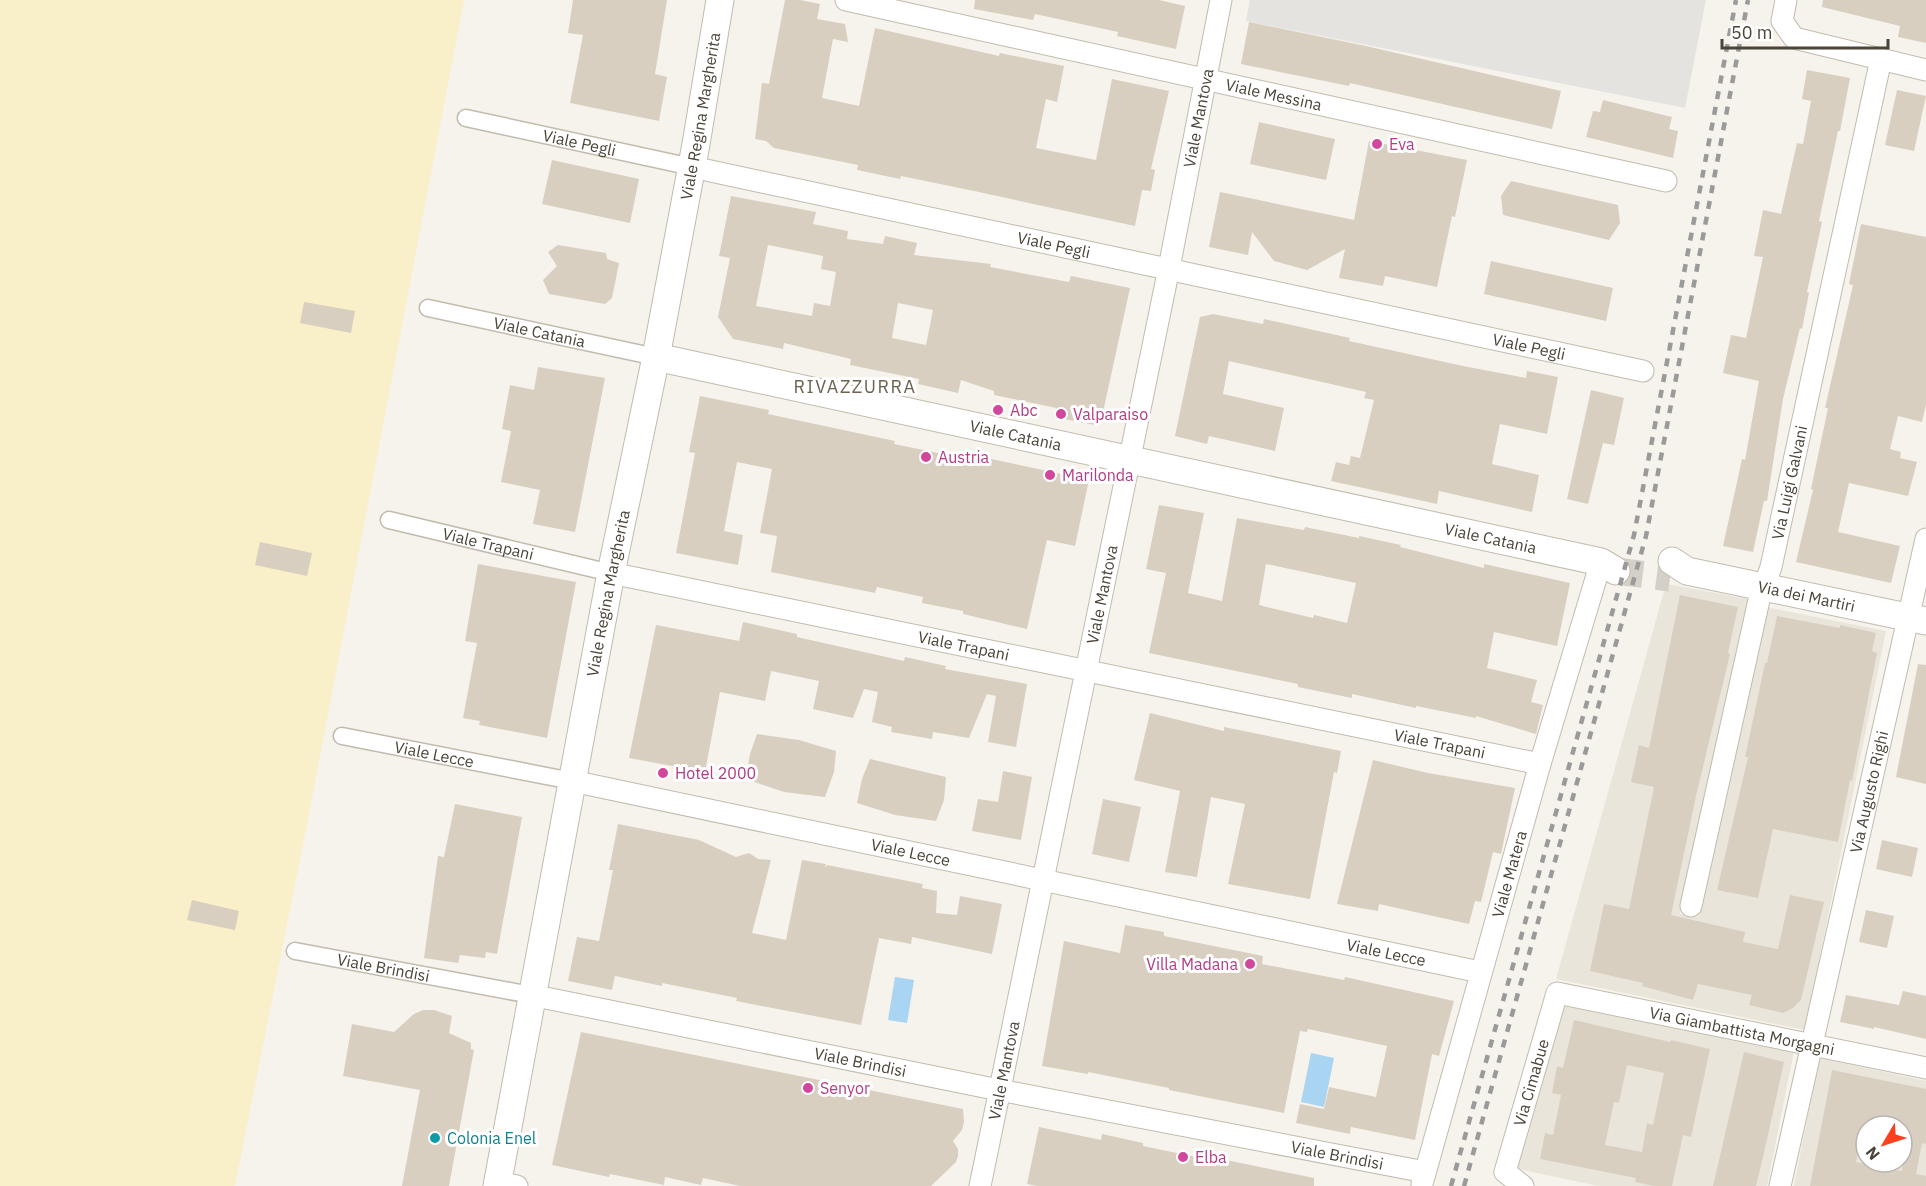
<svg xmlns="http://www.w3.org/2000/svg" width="1926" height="1186" viewBox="0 0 1926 1186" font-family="'IBM Plex Sans',sans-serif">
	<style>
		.residential { fill: #eae5da; fill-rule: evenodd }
		.sand { fill: #f9efc9 }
		.parking { fill: #e5e3e0 }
		.water { fill: #a9d4f2 }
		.building { fill: #d8cfc1; fill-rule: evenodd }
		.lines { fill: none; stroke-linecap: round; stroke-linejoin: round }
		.tertiary-tunnel { stroke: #d4d0c8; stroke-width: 27; stroke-dasharray: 27 14; stroke-linecap: butt }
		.pedestrian-casing { stroke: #c2bbae; stroke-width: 19 }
		.minor-casing { stroke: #c2bbae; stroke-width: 23 }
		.tertiary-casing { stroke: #c2bbae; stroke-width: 29 }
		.pedestrian { stroke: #fff; stroke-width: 16 }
		.minor { stroke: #fff; stroke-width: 21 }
		.tertiary { stroke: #fff; stroke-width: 27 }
		.rail { stroke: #9a9a9a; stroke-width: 4.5; stroke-dasharray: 8 8; stroke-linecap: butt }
		.hotel-dot { fill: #d1479c; stroke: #fff; stroke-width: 2 }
		.culture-dot { fill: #0f9aa8; stroke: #fff; stroke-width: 2 }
		.labels { text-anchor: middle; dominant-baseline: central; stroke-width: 6; stroke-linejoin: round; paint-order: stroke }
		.street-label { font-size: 16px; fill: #4b4439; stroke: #fff }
		.hotel-label { font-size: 16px; fill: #b23c85; stroke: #fff; text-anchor: start }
		.culture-label { font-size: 16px; fill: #0d838f; stroke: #fff; text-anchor: start }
		.neighbourhood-label { font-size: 18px; letter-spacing: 1.5px; fill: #6e6250; stroke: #fff }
	</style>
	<rect width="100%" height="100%" fill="#f6f3ec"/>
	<g class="residential">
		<polygon points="1666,584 1749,599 1680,914 1699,917 1766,607 1886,631 1805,1030 1556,979"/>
		<polygon points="1557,1005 1794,1051 1767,1186 1598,1186 1513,1168"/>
		<path d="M1819,1058L1926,1081V1186H1794ZM1866,1126H1902V1162H1866Z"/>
	</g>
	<polygon class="sand" points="0,0 464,0 308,819 235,1186 0,1186"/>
	<polygon class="parking" points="1250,0 1706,0 1685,108 1246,21"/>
	<g class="water">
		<polygon points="895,977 914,980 907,1023 888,1020"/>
		<polygon points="1311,1053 1334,1058 1324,1107 1301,1102"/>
	</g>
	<g class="building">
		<polygon points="573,0 667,0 655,74 667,77 659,121 570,103 583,35 568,33"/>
		<polygon points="785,0 800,0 820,4 817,19 845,24 848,42 833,39 822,98 859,106 875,28 999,56 1000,53 1064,66 1057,102 1046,99 1036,148 1096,160 1112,79 1169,91 1151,169 1155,170 1151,191 1142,190 1135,226 974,191 901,176 900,179 857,170 858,165 774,148 766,141 755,139 762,83 769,84"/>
		<polygon points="975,0 1159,0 1185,6 1176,49 1117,36 1118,32 1035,14 1033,20 974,9"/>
		<polygon points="1823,0 1926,0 1926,43 1898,37 1900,26 1822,7"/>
		<polygon points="1249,22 1366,46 1561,91 1552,129 1350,83 1349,86 1241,64"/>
		<polygon points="1807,70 1850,78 1840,131 1838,131 1819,221 1822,222 1807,292 1809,293 1802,329 1800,328 1783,399 1767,501 1764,501 1753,552 1723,546 1742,459 1745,460 1759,381 1723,373 1731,335 1746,338 1763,257 1754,256 1763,210 1781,214 1797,143 1803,144 1811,101 1802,99"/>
		<polygon points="1897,90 1926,96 1914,151 1885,145"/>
		<polygon points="1603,100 1672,117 1669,129 1678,131 1673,158 1586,137 1593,111 1600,112"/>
		<polygon points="1259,122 1335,139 1326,180 1250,164"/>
		<polygon points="1369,141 1467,160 1455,217 1452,216 1437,287 1385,276 1383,286 1339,278 1345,249 1307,270 1274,261 1252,232 1248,255 1209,247 1220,192 1354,220"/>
		<polygon points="552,160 639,179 630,223 542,204"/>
		<polygon points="1511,181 1618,205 1620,223 1609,240 1503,215 1501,196"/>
		<path d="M731,196L816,212L813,224L848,231L847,239L883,244L885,236L917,243L914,255L991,264L990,267L1069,282L1071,276L1130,288L1100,426L1054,417L1056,408L994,395V391L961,380L958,393L918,384L919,379L850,365L851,359L784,343L783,349L733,339L718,317L730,258L719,256ZM768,245L823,256L821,269L836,272L830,306L814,303L812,316L756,306ZM898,303L933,310L926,345L892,338Z"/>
		<polygon points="1861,224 1926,237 1926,404 1922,422 1898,416 1890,449 1901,452 1900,458 1917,462 1908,496 1849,483 1838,532 1900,546 1891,583 1796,562 1813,490 1811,489 1828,408 1825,408 1853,285 1849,284"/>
		<polygon points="558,245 606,253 607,259 619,263 612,298 605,304 549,294 543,280 557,266 548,252"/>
		<polygon points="1491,261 1613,288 1606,321 1484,294"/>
		<polygon points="304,302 355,311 351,333 300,323"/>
		<polygon points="1213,314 1263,324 1264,319 1350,338 1349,341 1463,366 1526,378 1527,371 1558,377 1547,434 1500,424 1492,464 1539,475 1532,512 1439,491 1437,504 1331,481 1336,462 1349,465 1351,456 1360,458 1374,400 1364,398 1366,392 1229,361 1223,394 1284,408 1275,451 1209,436 1207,444 1175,436 1200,317"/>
		<polygon points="538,367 605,378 575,532 533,524 540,490 501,482 511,431 502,429 510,385 534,390"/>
		<polygon points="1591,390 1624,398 1614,445 1603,443 1588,504 1567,499"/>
		<polygon points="700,396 769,410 768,414 895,441 894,444 977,461 978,456 1089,480 1075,546 1047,540 1027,629 963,614 963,611 922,603 923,597 877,587 875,593 771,572 777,536 760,533 772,469 737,462 724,531 743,535 738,565 676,553 695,453 689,452"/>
		<path d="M1159,505L1204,513L1188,593L1222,601L1237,518L1304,530L1305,527L1359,538V536L1401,545L1400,547L1484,568V564L1570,583L1557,646L1494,632L1487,668L1537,680L1531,702L1543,705L1536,734L1476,716V718L1416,706V708L1352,694V698L1298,687V684L1149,653L1166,573L1146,569ZM1266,564L1356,583L1347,623L1314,615L1313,618L1259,605Z"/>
		<polygon points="260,542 312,553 307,576 255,565"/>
		<polygon points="478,564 576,582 547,738 479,725 480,721 463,718 477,643 465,641"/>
		<polygon points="1680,595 1738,607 1728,653 1730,654 1696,796 1671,915 1745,932 1743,942 1778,949 1790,895 1824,902 1801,1000 1793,1008 1783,1013 1749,1005 1752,995 1698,984 1693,1000 1642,986 1643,983 1590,971 1604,904 1629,909 1654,787 1631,782 1639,745 1649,748"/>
		<polygon points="1777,616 1840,628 1840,625 1876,633 1872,651 1877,653 1852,781 1850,780 1838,842 1773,829 1758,898 1717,890 1748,757 1745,757 1757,701 1765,663 1767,663"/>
		<polygon points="743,622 797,634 797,637 904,661 905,657 946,666 945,669 1027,684 1016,747 988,742 996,696 987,694 969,738 933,732 932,739 891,732 892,727 872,722 878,692 864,689 853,718 813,709 819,681 771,671 765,701 720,692 705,772 629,758 656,625 739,641"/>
		<polygon points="1918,664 1926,665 1926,784 1896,777"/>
		<polygon points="1150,713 1224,731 1224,727 1341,751 1337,773 1334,772 1310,899 1228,884 1245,804 1211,797 1197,877 1165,872 1180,791 1134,780"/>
		<polygon points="757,734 799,740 836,751 834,772 825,797 784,792 746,779 750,754"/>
		<polygon points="870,759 946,777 944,800 936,821 895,815 857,803 862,779"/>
		<polygon points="1373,760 1428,773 1515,788 1501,854 1493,852 1481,902 1475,901 1469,924 1379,904 1378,911 1337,904"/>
		<polygon points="1003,771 1032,777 1021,840 972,831 978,799 998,802"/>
		<polygon points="1103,799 1141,807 1129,862 1092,854"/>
		<polygon points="455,804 522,817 497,954 486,952 485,958 460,955 458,963 424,958 438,856 444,857"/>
		<polygon points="618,824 699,840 736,857 749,853 758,859 771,860 752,933 786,940 802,860 826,864 825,868 827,865 923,884 922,888 937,891 936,913 957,915 960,896 1002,904 992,954 912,937 911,944 879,938 861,1025 736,1001 737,998 662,983 662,986 615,976 612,990 568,981 577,937 599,941 613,870 609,870"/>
		<polygon points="1882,840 1918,848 1912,877 1876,869"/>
		<polygon points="192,900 239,911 235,930 187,920"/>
		<polygon points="1866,910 1894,916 1887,948 1859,942"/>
		<polygon points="1125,925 1164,932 1164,936 1263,956 1262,964 1344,980 1345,977 1454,1001 1439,1056 1432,1054 1415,1140 1351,1127 1350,1134 1296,1123 1300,1104 1324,1109 1329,1087 1376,1097 1387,1046 1308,1029 1307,1032 1300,1031 1284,1113 1169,1090 1169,1088 1088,1072 1088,1074 1042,1066 1064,941 1120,953"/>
		<polygon points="1903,991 1926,996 1926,1039 1874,1027 1874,1029 1840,1022 1846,995 1899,1005"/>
		<polygon points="423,1010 434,1010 452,1016 449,1033 471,1043 471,1049 474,1050 449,1186 402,1186 420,1090 343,1076 352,1024 394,1032 414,1014"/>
		<path d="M1574,1020L1670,1042L1671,1040L1710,1049L1691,1137L1683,1135L1672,1186H1654L1635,1182L1636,1178L1540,1159L1545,1133L1553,1135L1561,1095L1552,1093L1557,1066L1563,1068ZM1627,1065L1664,1073L1653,1125L1647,1123L1642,1152L1605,1145L1614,1102L1619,1103Z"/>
		<polygon points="581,1032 963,1109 964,1122 962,1130 953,1141 958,1149 958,1156 956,1162 931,1186 740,1186 703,1178 701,1185 665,1177 664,1185 610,1174 609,1177 552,1165"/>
		<polygon points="1744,1052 1784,1062 1764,1153 1756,1186 1713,1186"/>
		<path d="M1832,1070L1926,1089V1144L1922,1143L1916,1174L1926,1176V1186H1810ZM1863,1126H1902V1171L1856,1162Z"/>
		<polygon points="1039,1127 1101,1140 1102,1134 1143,1143 1143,1146 1225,1163 1226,1160 1314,1178 1314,1186 1037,1186 1027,1184"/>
	</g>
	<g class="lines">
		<polyline class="tertiary-tunnel" points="1616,571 1670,578"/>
		<g class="pedestrian-casing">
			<g id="pedestrian">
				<path id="s1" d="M466,118L692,167"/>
				<path id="s2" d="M428,308L656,357"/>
				<path id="s3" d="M389,520L611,573"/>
				<path id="s4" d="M342,736L572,781"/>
				<path id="s5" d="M295,951L531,995"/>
			</g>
		</g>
		<g class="minor-casing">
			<g id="minor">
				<path id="s6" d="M846,0L1666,181"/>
				<polyline points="1786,0 1782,21 1794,38 1926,70"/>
				<path id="s7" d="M692,167L1643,371"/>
				<path id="s8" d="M611,573L1540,764"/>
				<path id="s9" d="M572,781L1480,972"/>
				<path id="s10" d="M1691,906L1759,600L1771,567L1881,59"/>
				<path id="s11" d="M531,995L999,1090L1425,1172"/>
				<polyline points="497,1182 517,1186"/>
				<path id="s12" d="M1422,1184L1540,764L1601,562"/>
				<path id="s13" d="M980,1186L1169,268L1221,0"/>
				<path id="s14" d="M1523,1186L1505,1172L1557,993L1926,1068"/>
				<path id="s15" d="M1780,1186L1926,539"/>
			</g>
		</g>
		<g class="tertiary-casing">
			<g id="tertiary">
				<path id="s16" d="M656,357L1601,562L1616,571"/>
				<path id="s17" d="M1672,561L1687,571L1926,621"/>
				<path id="s18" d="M497,1186L611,573L656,357L696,144L720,0"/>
			</g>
		</g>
		<use href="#pedestrian" class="pedestrian"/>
		<use href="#minor" class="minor"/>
		<use href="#tertiary" class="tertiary"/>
		<g class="rail">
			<polyline points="1451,1186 1634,535 1736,0"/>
			<polyline points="1464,1186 1646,536 1748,0"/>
		</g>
	</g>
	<g class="hotel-dot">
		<circle cx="1377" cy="144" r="6"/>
		<circle cx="998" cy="410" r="6"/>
		<circle cx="1061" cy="414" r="6"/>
		<circle cx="926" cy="457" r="6"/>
		<circle cx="1050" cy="475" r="6"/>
		<circle cx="663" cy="773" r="6"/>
		<circle cx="1250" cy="964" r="6"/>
		<circle cx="808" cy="1088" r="6"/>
		<circle cx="1183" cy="1157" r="6"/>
	</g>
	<circle class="culture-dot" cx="435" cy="1138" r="6"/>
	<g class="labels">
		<g class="street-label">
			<text stroke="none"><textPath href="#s6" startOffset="438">Viale Messina</textPath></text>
			<text stroke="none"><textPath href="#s18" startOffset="1089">Viale Regina Margherita</textPath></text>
			<text stroke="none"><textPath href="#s13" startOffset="1090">Viale Mantova</textPath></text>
			<text stroke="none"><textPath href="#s1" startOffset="116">Viale Pegli</textPath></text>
			<text stroke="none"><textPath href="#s7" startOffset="370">Viale Pegli</textPath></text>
			<text stroke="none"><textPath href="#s2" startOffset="114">Viale Catania</textPath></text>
			<text stroke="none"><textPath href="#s7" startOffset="856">Viale Pegli</textPath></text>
			<text stroke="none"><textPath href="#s16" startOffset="368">Viale Catania</textPath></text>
			<text stroke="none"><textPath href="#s10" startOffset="435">Via Luigi Galvani</textPath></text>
			<text stroke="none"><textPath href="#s16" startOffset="854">Viale Catania</textPath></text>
			<text stroke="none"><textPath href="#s3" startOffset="102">Viale Trapani</textPath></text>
			<text stroke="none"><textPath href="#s18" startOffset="603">Viale Regina Margherita</textPath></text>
			<text stroke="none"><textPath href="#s13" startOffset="604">Viale Mantova</textPath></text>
			<text stroke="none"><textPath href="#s17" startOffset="140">Via dei Martiri</textPath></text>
			<text stroke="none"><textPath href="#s8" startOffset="360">Viale Trapani</textPath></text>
			<text stroke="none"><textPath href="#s8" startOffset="846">Viale Trapani</textPath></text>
			<text stroke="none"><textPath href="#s4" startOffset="94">Viale Lecce</textPath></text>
			<text stroke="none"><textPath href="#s15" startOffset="404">Via Augusto Righi</textPath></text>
			<text stroke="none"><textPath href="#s9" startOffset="346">Viale Lecce</textPath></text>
			<text stroke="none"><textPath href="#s12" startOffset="322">Viale Matera</textPath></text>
			<text stroke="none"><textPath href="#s9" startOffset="832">Viale Lecce</textPath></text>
			<text stroke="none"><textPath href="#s5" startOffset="90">Viale Brindisi</textPath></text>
			<text stroke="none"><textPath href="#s14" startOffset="398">Via Giambattista Morgagni</textPath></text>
			<text stroke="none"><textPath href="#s11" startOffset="336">Viale Brindisi</textPath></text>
			<text stroke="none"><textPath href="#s13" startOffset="118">Viale Mantova</textPath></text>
			<text stroke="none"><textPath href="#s14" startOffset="116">Via Cimabue</textPath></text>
			<text stroke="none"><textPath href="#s11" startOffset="822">Viale Brindisi</textPath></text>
		</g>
		<g class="hotel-label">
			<text x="1389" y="144">Eva</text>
			<text x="1010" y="410">Abc</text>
			<text x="1073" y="414">Valparaiso</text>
			<text x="938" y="457">Austria</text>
			<text x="1062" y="475">Marilonda</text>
			<text x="675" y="773">Hotel 2000</text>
			<text x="1238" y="964" text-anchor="end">Villa Madana</text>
			<text x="820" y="1088">Senyor</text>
			<text x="1195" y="1157">Elba</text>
		</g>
		<g class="culture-label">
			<text x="447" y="1138">Colonia Enel</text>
		</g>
		<g class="neighbourhood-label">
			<text x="855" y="386">RIVAZZURRA</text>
		</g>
	</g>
	<g transform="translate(1884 1144) rotate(231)"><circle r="28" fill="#ffffff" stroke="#b7b4b0" stroke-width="1.5"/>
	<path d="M0-4.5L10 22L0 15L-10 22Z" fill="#fc3f1d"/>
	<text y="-9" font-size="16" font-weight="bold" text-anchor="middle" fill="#4b4439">N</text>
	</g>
	<path d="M1722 39v9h166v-9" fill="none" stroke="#4b4439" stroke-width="3"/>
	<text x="1731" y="39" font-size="18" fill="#4b4439" stroke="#ffffff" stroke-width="4.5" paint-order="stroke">50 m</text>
</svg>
